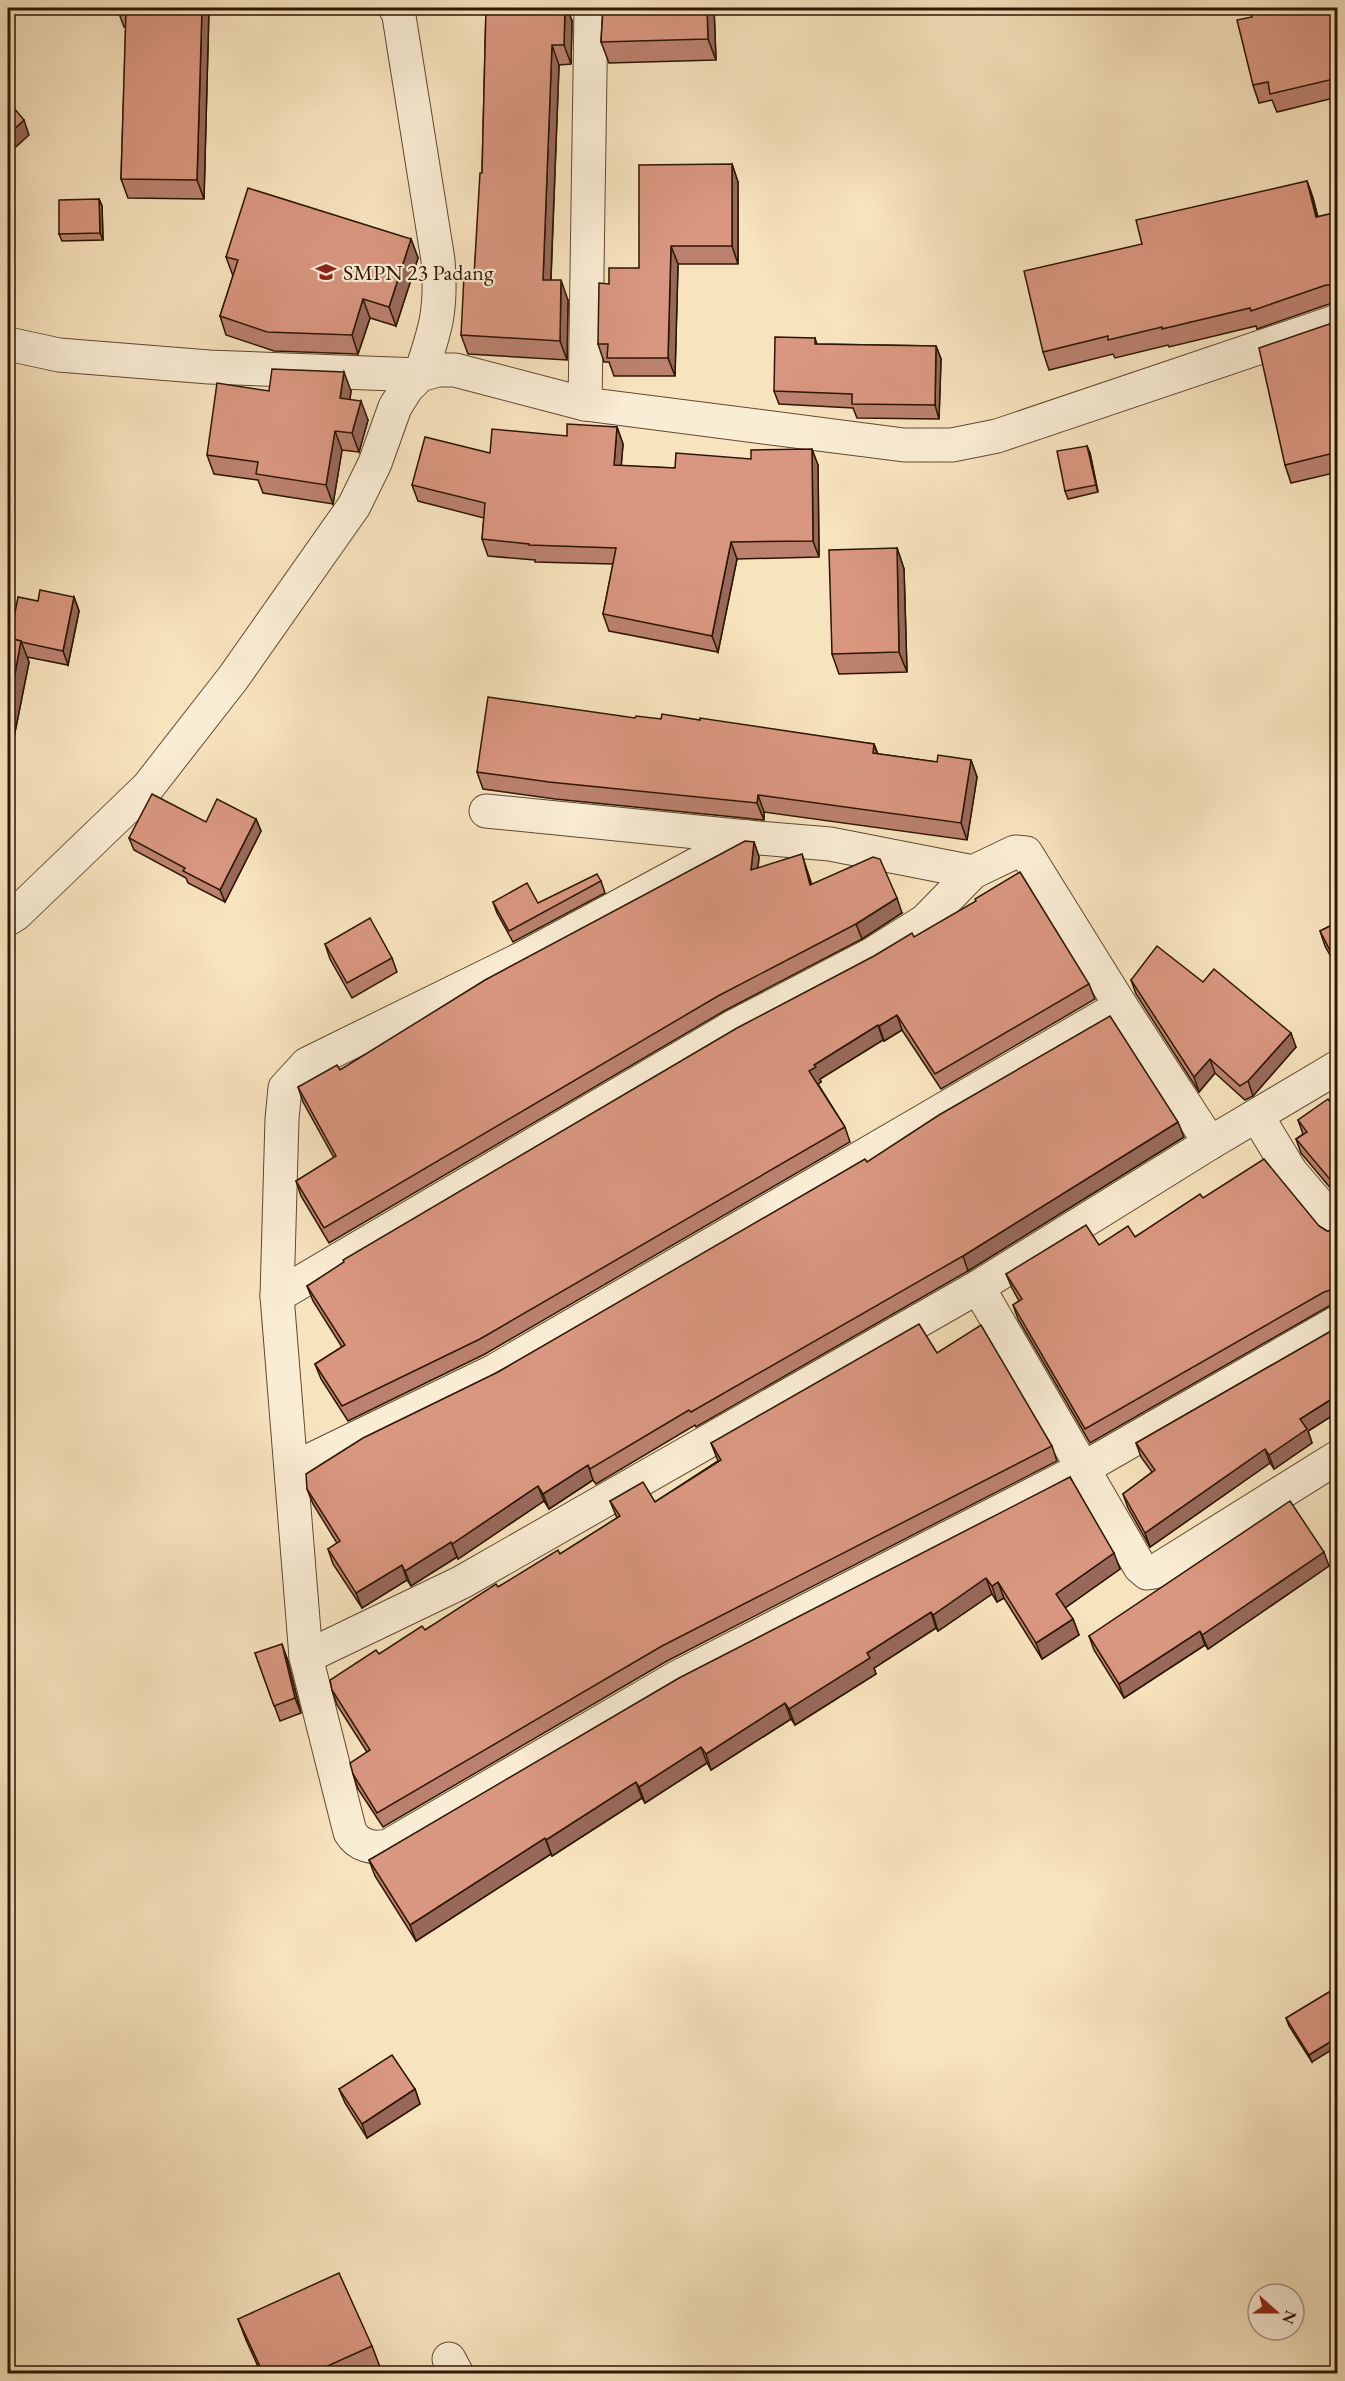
<svg xmlns="http://www.w3.org/2000/svg" width="1345" height="2381" viewBox="0 0 1345 2381" font-family="'EB Garamond',serif">
	<style>
		.lines { fill: none; stroke-linecap: round; stroke-linejoin: round }
		.minor-casing { stroke: #604930; stroke-width: 35 }
		.minor { stroke: #faedd5; stroke-width: 33 }
		.wall { fill: #bb816e; stroke: #2d1601; stroke-width: 1.5 }
		.shaded-wall { fill: #98695a; stroke: #2d1601; stroke-width: 1.5 }
		.building { fill: #d99680; stroke: #2d1601; stroke-width: 1.5 }
		.labels { text-anchor: middle; dominant-baseline: central; stroke-width: 4.5; stroke-linejoin: round; paint-order: stroke }
		.poi-label { font-size: 22px; fill: #2d1601; stroke: #faedd5; text-anchor: start }
	</style>
	<rect width="100%" height="100%" fill="#f7e3be"/>
	<filter id="stains"><feTurbulence type="fractalNoise" baseFrequency=".00333" numOctaves="4"/><feColorMatrix values="0 0 0 0 .2 0 0 0 0 .09 0 0 0 0 .02 0 0 0 .5 -.17"/></filter>
	<radialGradient id="worn" r=".72"><stop offset=".6" stop-color="#630" stop-opacity="0"/><stop offset="1" stop-color="#630" stop-opacity=".3"/></radialGradient>
	<g class="lines">
		<g class="minor-casing">
			<g id="minor">
				<path d="M8,344L59,355L209,367L420,375C436,329 442,309 438,260L398,10L395,8"/>
				<polyline points="585,404 591,8"/>
				<polyline points="486,811 747,837"/>
				<path d="M973,872L830,844L747,837L523,958L307,1064L285,1088L282,1119L277,1296L306,1657L350,1832C358,1846 374,1849 388,1846L676,1678L1084,1468L1338,1322"/>
				<polyline points="8,919 16,914 148,787 233,678 354,506 375,463 395,407 407,388 420,375 438,370 455,370 585,404 904,445 952,445 997,436 1338,321"/>
				<polyline points="1257,1116 1291,1172 1338,1227"/>
				<polyline points="978,1287 1140,1567 1147,1573 1154,1572 1338,1457"/>
				<polyline points="277,1296 733,1027 871,955 925,921 973,872 1015,852 1026,853 1121,1006"/>
				<polyline points="292,1469 494,1371 1121,1006 1210,1143"/>
				<polyline points="306,1657 462,1582 978,1287 1210,1143 1338,1067"/>
				<polyline points="449,2359 457,2374"/>
			</g>
		</g>
		<use href="#minor" class="minor"/>
	</g>
	<g class="wall">
		<polygon points="117,8 209,8 204,199 128,198 121,179 126,27 124,27"/>
		<polygon points="486,8 567,8 572,21 571,64 559,65 551,280 568,300 567,360 468,354 461,335 474,276 482,173"/>
		<polygon points="603,8 714,8 716,60 609,63 601,42"/>
		<polygon points="1338,8 1338,97 1277,112 1272,100 1259,103 1253,85 1252,17"/>
		<polygon points="732,164 738,182 738,264 678,264 675,376 614,376 609,362 604,362 598,344 609,284 639,268"/>
		<polygon points="1307,181 1313,198 1318,217 1338,212 1338,303 1332,303 1257,329 1256,326 1169,347 1168,345 1115,358 1113,354 1049,370 1043,352 1142,244"/>
		<polygon points="99,199 102,206 103,240 62,241 59,234"/>
		<polygon points="411,239 418,258 396,326 370,318 358,354 274,351 226,335 220,316 233,276 226,257"/>
		<polygon points="1338,321 1338,472 1291,483 1285,465"/>
		<polygon points="815,338 817,344 936,346 941,359 939,419 857,418 853,408 779,404 774,391"/>
		<polygon points="269,391 351,391 350,399 368,420 359,452 342,450 333,504 263,493 258,480 214,474 207,455"/>
		<polygon points="617,427 623,444 621,466 675,468 818,465 819,557 737,559 718,652 609,631 603,614 613,564 535,562 535,560 488,556 482,539 484,518 418,501 412,485 490,453 567,436"/>
		<polygon points="1087,446 1090,453 1098,492 1068,499 1065,491"/>
		<polygon points="897,548 904,569 907,672 839,674 832,654"/>
		<polygon points="74,597 79,611 68,665 27,657 29,662 8,767 8,638 10,638 38,601"/>
		<polygon points="635,718 874,744 878,754 937,762 971,760 977,777 967,840 764,812 764,820 555,799 483,789 477,772"/>
		<polygon points="256,819 261,831 225,902 188,883 186,878 134,850 129,838 206,822"/>
		<polygon points="754,842 759,857 758,868 807,870 812,885 902,913 862,939 724,1011 329,1243 301,1196 296,1181 334,1158 303,1102 298,1087 340,1070"/>
		<polygon points="601,881 605,893 513,942 497,913 493,902 538,903"/>
		<polygon points="1338,922 1338,970 1325,946 1320,931"/>
		<polygon points="914,937 1089,984 1095,999 941,1089 902,1030 884,1041 883,1040 820,1079 821,1082 818,1084 845,1127 850,1142 485,1354 348,1421 321,1379 315,1364 342,1347 313,1301 307,1286"/>
		<polygon points="325,944 392,958 397,972 352,998 330,959"/>
		<polygon points="1131,980 1203,982 1296,1047 1253,1096 1245,1100 1215,1073 1199,1092 1136,994"/>
		<polygon points="1338,1112 1338,1197 1301,1153 1296,1139 1303,1134 1298,1120"/>
		<polygon points="1184,1137 968,1271 696,1427 695,1425 596,1484 593,1480 549,1509 544,1501 458,1559 457,1557 411,1586 407,1580 362,1608 333,1564 328,1549 337,1543 313,1504 307,1489 498,1372 867,1162"/>
		<polygon points="1203,1198 1319,1226 1327,1231 1338,1231 1338,1304 1329,1306 1090,1443 1018,1319 1013,1305 1019,1301 1012,1288 1006,1274 1099,1245 1135,1237"/>
		<polygon points="1338,1327 1338,1412 1308,1431 1312,1443 1274,1469 1270,1463 1150,1547 1128,1508 1123,1494 1152,1472 1141,1457 1136,1443"/>
		<polygon points="937,1353 1052,1446 1057,1461 667,1661 383,1827 358,1789 353,1774 367,1752 337,1705 332,1690 379,1654 425,1630 498,1587 560,1554 617,1518 610,1501 655,1502 718,1461 711,1443"/>
		<polygon points="1070,1477 1120,1569 1065,1608 1073,1619 1079,1635 1042,1659 1004,1598 997,1602 992,1594 938,1631 936,1628 874,1668 876,1674 795,1725 791,1719 711,1770 707,1763 645,1803 642,1798 552,1856 551,1854 416,1941 375,1876 369,1860"/>
		<polygon points="1329,1566 1208,1649 1205,1645 1124,1698 1094,1650 1089,1636"/>
		<polygon points="255,1653 287,1658 301,1713 280,1721"/>
		<polygon points="1329,1992 1312,2062 1289,2026 1286,2018"/>
		<polygon points="339,2089 415,2089 420,2104 367,2138 345,2103"/>
		<polygon points="238,2319 372,2346 380,2367 365,2373 261,2373 246,2340"/>
	</g>
	<g class="shaded-wall">
		<polygon points="202,8 209,8 204,199 197,180"/>
		<polygon points="565,8 567,8 572,21 571,64 564,45"/>
		<polygon points="707,8 714,8 716,60 708,39"/>
		<polygon points="552,45 559,65 550,299 543,280"/>
		<polygon points="24,120 29,135 8,154 8,135"/>
		<polygon points="732,164 738,182 738,264 732,246"/>
		<polygon points="1307,181 1313,198 1322,235 1316,217"/>
		<polygon points="99,199 102,206 103,240 100,233"/>
		<polygon points="411,239 418,258 396,326 389,307"/>
		<polygon points="671,246 678,264 675,376 668,358"/>
		<polygon points="561,280 568,300 567,360 560,341"/>
		<polygon points="363,299 370,318 358,354 352,335"/>
		<polygon points="936,346 941,359 939,419 935,405"/>
		<polygon points="344,372 351,391 347,416 340,398"/>
		<polygon points="361,401 368,420 359,452 352,433"/>
		<polygon points="617,427 623,444 620,482 614,465"/>
		<polygon points="335,431 342,450 333,504 326,485"/>
		<polygon points="1087,446 1090,453 1098,492 1096,485"/>
		<polygon points="812,449 818,465 819,557 813,541"/>
		<polygon points="731,542 737,559 718,652 712,636"/>
		<polygon points="897,548 904,569 907,672 899,652"/>
		<polygon points="74,597 79,611 68,665 63,651"/>
		<polygon points="21,641 29,662 8,767 8,711"/>
		<polygon points="874,744 880,761 873,753"/>
		<polygon points="971,760 977,777 967,840 961,823"/>
		<polygon points="758,795 764,812 764,820 757,803"/>
		<polygon points="256,819 261,831 225,902 220,890"/>
		<polygon points="754,842 759,857 756,885 751,870"/>
		<polygon points="802,854 807,870 816,900 810,885"/>
		<polygon points="897,898 902,913 862,939 856,924"/>
		<polygon points="897,1015 902,1030 884,1041 879,1026"/>
		<polygon points="878,1025 883,1040 820,1079 821,1082 815,1086 809,1071 814,1065"/>
		<polygon points="1291,1033 1296,1047 1253,1096 1248,1081"/>
		<polygon points="1210,1059 1215,1073 1199,1092 1194,1077"/>
		<polygon points="1178,1122 1184,1137 968,1271 963,1256"/>
		<polygon points="1338,1395 1338,1412 1308,1431 1312,1443 1274,1469 1269,1455 1300,1419"/>
		<polygon points="1265,1449 1270,1463 1150,1547 1145,1533"/>
		<polygon points="588,1465 593,1480 549,1509 543,1494"/>
		<polygon points="538,1486 544,1501 458,1559 452,1544"/>
		<polygon points="451,1542 457,1557 411,1586 405,1571"/>
		<polygon points="1324,1552 1329,1566 1208,1649 1202,1635"/>
		<polygon points="1114,1553 1120,1569 1062,1610 1056,1594"/>
		<polygon points="402,1565 407,1580 362,1608 356,1593"/>
		<polygon points="986,1578 992,1594 938,1631 933,1615"/>
		<polygon points="998,1582 1004,1598 997,1602 992,1586"/>
		<polygon points="931,1612 936,1628 874,1668 876,1674 795,1725 789,1709 867,1653"/>
		<polygon points="1073,1619 1079,1635 1042,1659 1036,1643"/>
		<polygon points="1200,1631 1205,1645 1124,1698 1119,1684"/>
		<polygon points="282,1644 287,1658 301,1713 295,1698"/>
		<polygon points="785,1703 791,1719 711,1770 706,1754"/>
		<polygon points="701,1747 707,1763 645,1803 639,1787"/>
		<polygon points="636,1782 642,1798 552,1856 546,1840"/>
		<polygon points="545,1838 551,1854 416,1941 410,1925"/>
		<polygon points="1338,2037 1338,2046 1312,2062 1309,2055"/>
		<polygon points="415,2089 420,2104 367,2138 362,2124"/>
	</g>
	<g class="building">
		<polygon points="117,8 202,8 197,180 121,179 126,9"/>
		<polygon points="486,8 565,8 564,45 552,45 543,280 561,280 560,341 461,335 464,276 474,276 480,173 482,173"/>
		<polygon points="603,8 707,8 708,39 601,42"/>
		<polygon points="1250,8 1338,8 1338,78 1270,94 1268,82 1253,85 1237,20 1252,17"/>
		<polygon points="8,101 24,120 8,135"/>
		<polygon points="732,164 732,246 671,246 668,358 607,358 608,344 598,344 599,283 609,284 609,268 639,268 639,165"/>
		<polygon points="1307,181 1316,217 1338,212 1338,286 1335,285 1326,285 1251,311 1250,308 1162,329 1162,327 1108,340 1108,336 1043,352 1024,271 1142,244 1136,220"/>
		<polygon points="248,188 411,239 389,307 363,299 352,335 267,332 220,316 238,260 226,257"/>
		<polygon points="99,199 100,233 59,234 59,200"/>
		<polygon points="1338,321 1338,452 1285,465 1259,348"/>
		<polygon points="775,337 815,338 815,344 936,346 935,405 852,404 852,394 774,391"/>
		<polygon points="272,369 344,372 340,398 361,401 352,433 335,431 326,485 256,474 258,462 207,455 217,383 269,391"/>
		<polygon points="567,424 617,427 614,465 675,468 676,453 751,459 751,450 812,449 813,541 731,542 712,636 603,614 616,548 529,545 529,544 482,539 485,503 412,485 425,437 490,453 492,429 567,436"/>
		<polygon points="1087,446 1096,485 1065,491 1057,451"/>
		<polygon points="897,548 899,652 832,654 829,550"/>
		<polygon points="40,590 74,597 63,651 21,642 21,641 10,638 18,597 38,601"/>
		<polygon points="8,638 21,641 8,711"/>
		<polygon points="488,697 635,718 636,716 661,719 662,714 700,720 700,718 874,744 873,753 937,762 938,755 971,760 961,823 758,795 757,803 549,782 477,772"/>
		<polygon points="152,794 206,822 217,799 256,819 220,890 183,871 185,868 129,838"/>
		<polygon points="745,841 754,842 751,870 802,854 810,885 873,857 880,859 897,898 856,924 718,996 324,1228 296,1181 336,1156 298,1087 337,1065 340,1070 485,980"/>
		<polygon points="1020,872 1089,984 935,1074 897,1015 879,1026 878,1025 814,1065 816,1067 809,1071 845,1127 480,1339 342,1406 315,1364 345,1345 307,1286 344,1262 343,1260 737,1028 874,956 912,933 914,937 976,901 975,899"/>
		<polygon points="597,874 601,881 509,931 493,902 527,883 538,903"/>
		<polygon points="370,918 392,958 347,983 325,944"/>
		<polygon points="1338,922 1338,966 1320,931"/>
		<polygon points="1157,946 1203,982 1214,969 1291,1033 1248,1081 1240,1086 1210,1059 1194,1077 1131,980"/>
		<polygon points="1110,1016 1178,1122 963,1256 691,1412 689,1410 590,1469 588,1465 543,1494 538,1486 452,1544 451,1542 405,1571 402,1565 356,1593 328,1549 340,1541 307,1489 306,1474 363,1438 498,1372 865,1159 867,1162 939,1115"/>
		<polygon points="1328,1099 1338,1112 1338,1189 1296,1139 1307,1132 1298,1120"/>
		<polygon points="1264,1159 1319,1226 1327,1231 1338,1231 1338,1291 1334,1289 1324,1292 1085,1429 1013,1305 1022,1299 1006,1274 1086,1225 1099,1245 1128,1226 1135,1237 1200,1194 1203,1198"/>
		<polygon points="919,1324 937,1353 981,1325 1052,1446 662,1646 377,1813 353,1774 350,1763 370,1750 332,1690 330,1680 376,1650 379,1654 422,1626 425,1630 496,1584 498,1587 558,1550 560,1554 620,1516 610,1501 643,1482 655,1502 721,1460 711,1443"/>
		<polygon points="1338,1327 1338,1395 1300,1419 1307,1429 1269,1455 1265,1449 1145,1533 1123,1494 1155,1470 1136,1443"/>
		<polygon points="1070,1477 1114,1553 1056,1594 1073,1619 1036,1643 998,1582 992,1586 986,1578 933,1615 931,1612 867,1653 870,1658 789,1709 785,1703 706,1754 701,1747 639,1787 636,1782 546,1840 545,1838 410,1925 369,1860 679,1678"/>
		<polygon points="1290,1501 1324,1552 1202,1635 1200,1631 1119,1684 1089,1636"/>
		<polygon points="282,1644 295,1698 274,1706 255,1653"/>
		<polygon points="1329,1992 1338,2006 1338,2037 1309,2055 1286,2018"/>
		<polygon points="392,2055 415,2089 362,2124 339,2089"/>
		<polygon points="339,2273 372,2346 312,2373 263,2373 238,2319"/>
	</g>
	<defs>
		<g id="school-bare" transform="scale(1.62)"><path d="M0-5L7-2L0 1L-7-2ZM-4 1L0 2.5L4 1V4Q0 6-4 4Z" fill="#8f2418" stroke="#faedd5" stroke-width="2.5" paint-order="stroke"/></g>
	</defs>
	<g fill-rule="evenodd">
		<use href="#school-bare" x="326" y="272"/>
	</g>
	<g class="labels">
		<g class="poi-label">
			<text x="343" y="272">SMPN 23 Padang</text>
		</g>
	</g>
	<rect width="1345" height="2381" fill="none" stroke="#f7e3be" stroke-width="30"/>
	<rect x="9" y="9" width="1327" height="2363" fill="none" stroke="#2d1601" stroke-width="3"/>
	<rect x="15" y="15" width="1315" height="2351" fill="none" stroke="#2d1601" stroke-width="1.5"/>
	<g transform="translate(1276 2312) rotate(111)"><circle r="28" fill="#faedd5" stroke="#a89780" stroke-width="1.5"/>
	<path d="M0-4.5L10 22L0 15L-10 22Z" fill="#8f2418"/>
	<text y="-9" font-size="16" font-weight="bold" text-anchor="middle" fill="#2d1601">N</text>
	</g>
	<rect width="100%" height="100%" filter="url(#stains)"/>
	<rect width="100%" height="100%" fill="url(#worn)"/>
</svg>
